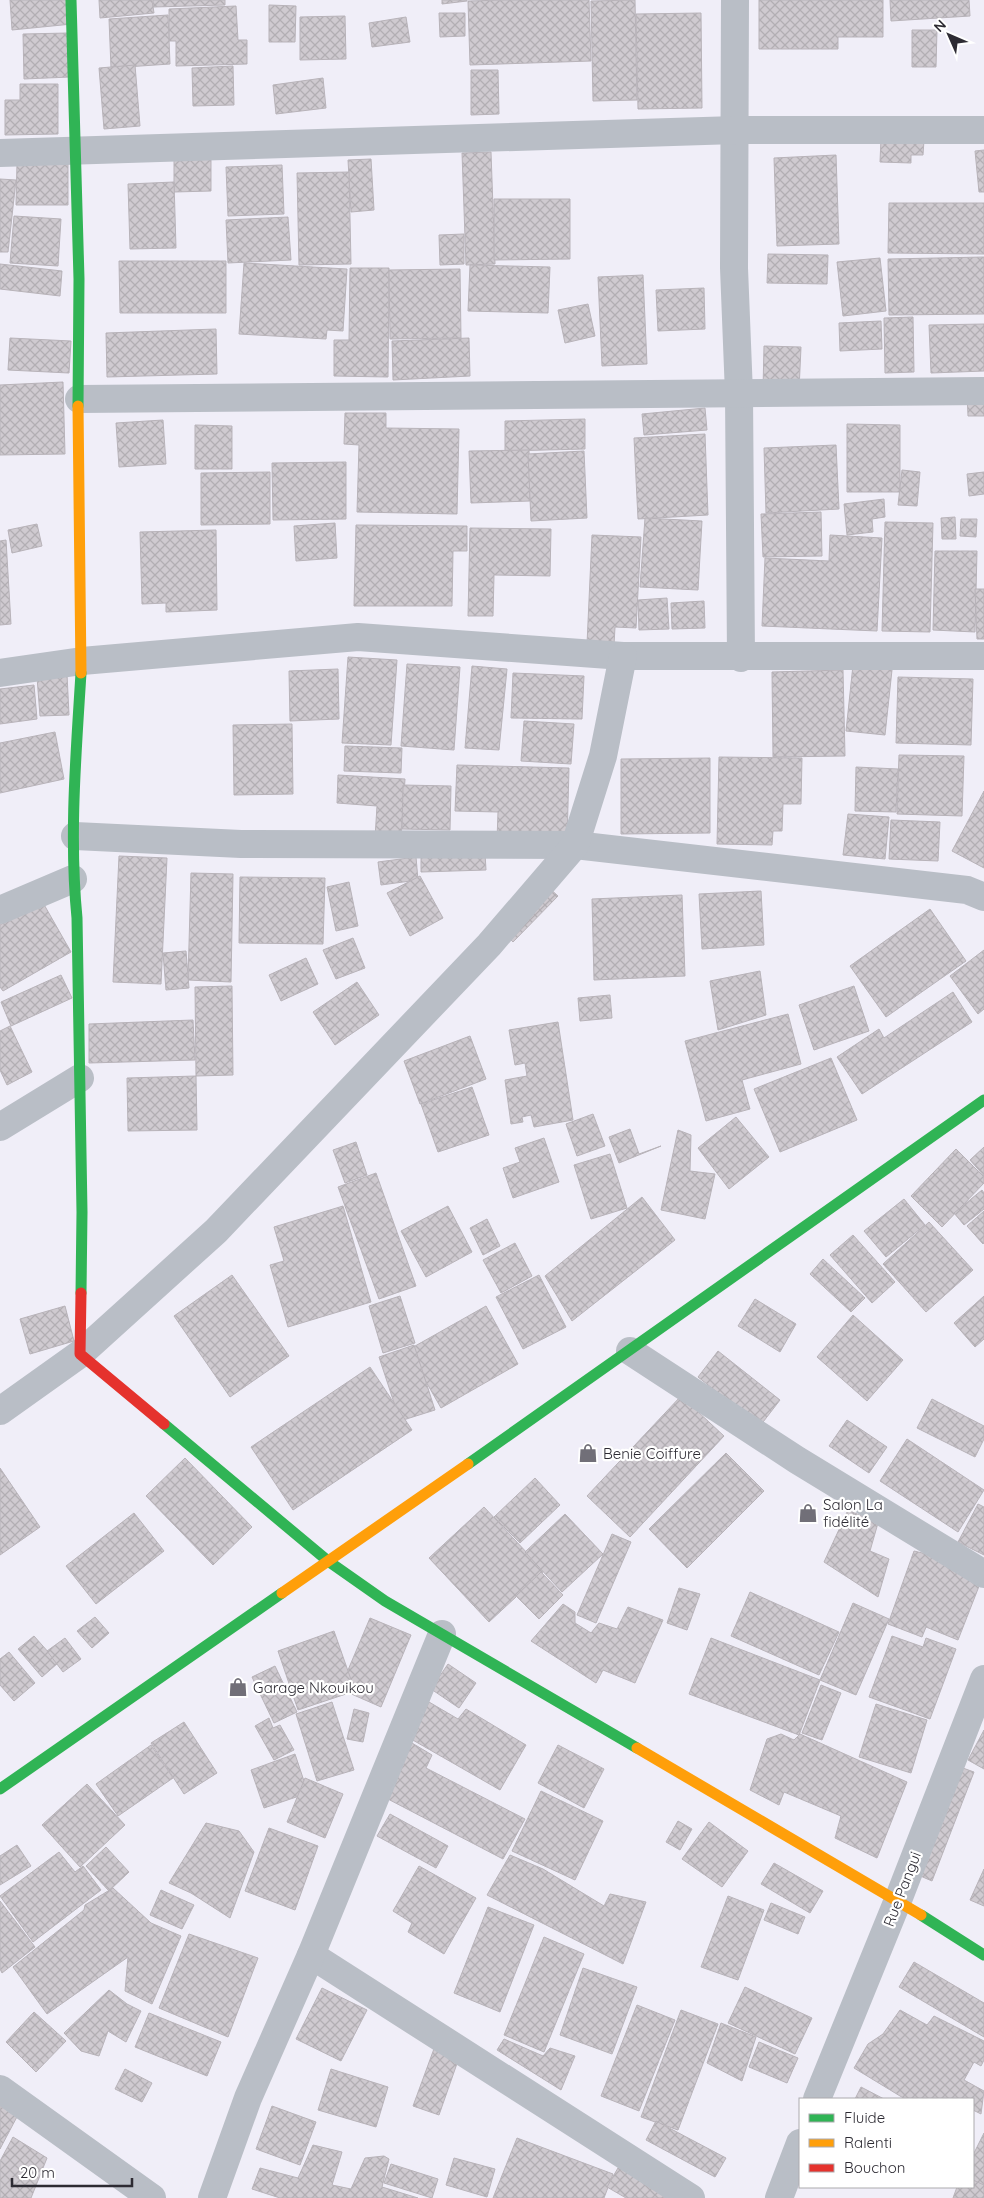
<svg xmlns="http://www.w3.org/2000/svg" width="984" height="2198" viewBox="0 0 984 2198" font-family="Quicksand,sans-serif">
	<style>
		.building { fill: url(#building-cross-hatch); stroke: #b8b3b9 }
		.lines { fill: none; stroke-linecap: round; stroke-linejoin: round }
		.street { stroke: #b9bec6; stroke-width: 28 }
		.fast { stroke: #30b455; stroke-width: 11 }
		.slow { stroke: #ff9f0a; stroke-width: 11 }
		.jam { stroke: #e5322d; stroke-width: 11 }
		.labels { text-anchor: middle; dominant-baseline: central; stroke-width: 4.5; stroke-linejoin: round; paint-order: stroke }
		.poi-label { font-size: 15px; fill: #2d2b33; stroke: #fff; text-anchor: start }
		.street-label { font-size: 15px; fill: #2d2b33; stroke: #fff }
	</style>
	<defs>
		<pattern id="building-cross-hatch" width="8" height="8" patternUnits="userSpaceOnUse" patternTransform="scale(1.25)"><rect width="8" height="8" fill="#cfcad0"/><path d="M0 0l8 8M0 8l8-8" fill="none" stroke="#b2aeb3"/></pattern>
	</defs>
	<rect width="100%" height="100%" fill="#f0eef8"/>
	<g class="building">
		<polygon points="10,0 70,0 72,24 12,30"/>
		<polygon points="99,0 152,0 154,13 100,18"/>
		<polygon points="153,0 225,0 225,5 153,7"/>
		<polygon points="442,0 467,0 467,1 442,4"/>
		<polygon points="504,0 589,0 591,61 470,65 468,1"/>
		<polygon points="635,0 637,100 593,101 591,1"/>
		<polygon points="759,0 883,0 883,37 838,37 838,49 759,49"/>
		<polygon points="890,0 969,0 970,16 891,21"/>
		<polygon points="269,5 296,6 295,42 269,42"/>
		<polygon points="236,6 238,40 247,40 247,64 176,66 176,41 169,41 169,9"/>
		<polygon points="439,13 465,13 465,36 440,37"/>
		<polygon points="701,13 702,108 638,109 636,14"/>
		<polygon points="168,15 170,64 111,68 109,19"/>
		<polygon points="345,16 346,59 300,60 300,17"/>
		<polygon points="406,17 410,42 372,47 369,23"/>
		<polygon points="912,30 937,30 936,67 912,67"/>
		<polygon points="68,33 70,77 24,79 23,34"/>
		<polygon points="135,65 140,126 104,129 99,68"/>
		<polygon points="233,66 234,105 193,106 192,68"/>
		<polygon points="471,70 498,70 499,114 471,115"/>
		<polygon points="323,78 326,108 276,114 273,85"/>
		<polygon points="20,84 58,84 58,134 5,135 5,100 20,100"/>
		<polygon points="881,139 924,140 923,155 911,155 911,163 880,162"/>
		<polygon points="984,150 984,192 979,192 975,151"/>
		<polygon points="491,152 495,264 466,265 462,153"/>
		<polygon points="836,155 839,244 777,246 774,158"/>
		<polygon points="211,158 211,191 174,192 174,159"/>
		<polygon points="371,159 374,210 351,212 348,160"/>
		<polygon points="17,163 68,164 68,205 16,205"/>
		<polygon points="282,165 284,214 228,216 226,167"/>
		<polygon points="349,172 351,264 299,265 297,173"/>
		<polygon points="0,179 16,180 8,252 0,252"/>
		<polygon points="174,182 176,248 130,249 128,184"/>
		<polygon points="494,199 570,199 570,259 494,260"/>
		<polygon points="889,203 984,203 984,254 888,253"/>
		<polygon points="14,216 61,219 58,266 10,263"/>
		<polygon points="288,217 291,260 228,263 226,220"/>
		<polygon points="464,234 464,264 440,265 439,235"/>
		<polygon points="768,254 828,255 827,284 767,283"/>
		<polygon points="984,257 984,314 889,315 888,259"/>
		<polygon points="880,258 886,311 843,316 837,262"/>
		<polygon points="119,261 226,261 226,313 120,313"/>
		<polygon points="244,263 347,269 343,331 327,330 326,339 239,334"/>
		<polygon points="0,264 62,271 60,296 0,289"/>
		<polygon points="470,265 550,267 548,313 468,311"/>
		<polygon points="350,268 389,268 388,377 334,376 334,340 349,340"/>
		<polygon points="460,269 461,338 390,339 389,270"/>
		<polygon points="643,275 647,364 602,366 598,277"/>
		<polygon points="704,288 705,329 658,331 656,290"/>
		<polygon points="588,304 595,336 565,343 558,310"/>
		<polygon points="913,317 914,372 885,373 884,318"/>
		<polygon points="881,321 882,349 840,351 839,323"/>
		<polygon points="984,324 984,371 931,373 929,325"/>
		<polygon points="216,329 217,374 107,377 106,333"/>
		<polygon points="10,338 71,341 69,373 8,370"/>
		<polygon points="469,338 470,376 393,380 392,341"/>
		<polygon points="764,346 801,347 799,390 763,389"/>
		<polygon points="63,382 65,454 0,455 0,385"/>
		<polygon points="984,392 984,416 968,416 967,393"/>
		<polygon points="705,408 707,430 644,435 642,414"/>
		<polygon points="345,413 386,413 386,428 459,429 457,514 357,512 359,445 344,444"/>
		<polygon points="585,419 585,449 505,451 505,421"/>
		<polygon points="163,420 166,464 119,467 116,423"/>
		<polygon points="847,424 900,425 900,492 847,492"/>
		<polygon points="195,425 232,426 232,469 195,469"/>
		<polygon points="705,434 708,515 638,519 634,438"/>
		<polygon points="836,445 839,509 766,513 764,448"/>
		<polygon points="529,450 530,501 471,503 469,451"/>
		<polygon points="584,451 587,518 531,521 528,454"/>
		<polygon points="346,462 346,519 273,520 272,463"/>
		<polygon points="902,470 920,472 917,506 898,505"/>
		<polygon points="270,472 270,524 201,525 201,473"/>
		<polygon points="984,472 984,494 969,496 967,474"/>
		<polygon points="884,499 885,517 872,519 873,532 847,535 844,504"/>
		<polygon points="821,512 822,556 763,557 761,514"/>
		<polygon points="955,517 956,539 942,539 941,518"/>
		<polygon points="645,518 702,521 698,590 640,587"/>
		<polygon points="961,519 977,519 976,537 960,536"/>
		<polygon points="885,522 933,523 930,632 882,631"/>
		<polygon points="335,523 337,558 296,561 294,526"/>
		<polygon points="37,524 42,546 12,553 8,530"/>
		<polygon points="356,525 467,526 467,551 453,551 452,606 354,606"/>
		<polygon points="470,528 551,529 550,576 494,575 493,616 468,616"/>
		<polygon points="216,530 217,610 166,612 166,603 142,604 140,532"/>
		<polygon points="592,535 641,537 636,628 615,627 614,645 587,644"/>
		<polygon points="830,535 882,538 877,631 762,626 765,558 829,561"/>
		<polygon points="6,540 11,624 0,625 0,541"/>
		<polygon points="935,551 977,551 975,632 933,630"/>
		<polygon points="975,589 984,589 984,639 977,639"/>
		<polygon points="667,598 669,629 639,630 638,600"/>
		<polygon points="704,601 705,628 672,629 671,603"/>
		<polygon points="348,657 397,660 391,745 342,743"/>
		<polygon points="407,664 460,667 454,750 401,746"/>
		<polygon points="853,665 892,670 885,735 846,731"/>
		<polygon points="472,666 507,669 499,750 465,748"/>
		<polygon points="338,669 339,719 290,721 289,671"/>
		<polygon points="843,670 845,756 773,757 772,672"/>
		<polygon points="513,673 584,676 582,719 511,718"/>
		<polygon points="67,674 69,715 40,716 37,677"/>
		<polygon points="898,677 973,679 971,745 896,743"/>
		<polygon points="34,685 37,719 0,724 0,689"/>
		<polygon points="524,721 574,724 571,764 521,761"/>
		<polygon points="292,724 293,794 234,795 233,725"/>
		<polygon points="55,732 64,779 0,793 0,743"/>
		<polygon points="345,746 402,748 401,773 344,771"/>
		<polygon points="899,755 964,756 962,816 897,814"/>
		<polygon points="719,757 802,758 801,804 783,804 782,831 773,831 772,845 717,844"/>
		<polygon points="710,758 710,833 621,834 621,759"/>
		<polygon points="457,765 569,768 567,842 497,840 498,812 455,811"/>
		<polygon points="856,767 898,769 896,812 855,811"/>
		<polygon points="338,775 405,779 401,838 375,838 377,806 337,803"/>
		<polygon points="403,785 451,786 450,830 402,829"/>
		<polygon points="984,791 984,868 952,851"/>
		<polygon points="848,814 889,817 885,859 843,855"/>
		<polygon points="891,820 940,822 938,861 889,859"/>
		<polygon points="485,853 486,870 421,872 421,854"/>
		<polygon points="119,856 167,858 161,984 113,982"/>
		<polygon points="416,857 418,880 381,885 378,862"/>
		<polygon points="191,873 233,874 231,982 188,980"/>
		<polygon points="420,876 443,918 410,936 387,893"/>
		<polygon points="240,877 325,878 323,944 239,943"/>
		<polygon points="349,882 358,926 336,931 327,887"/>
		<polygon points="547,886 558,896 513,942 502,931"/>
		<polygon points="761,891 764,945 702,949 699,894"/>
		<polygon points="682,895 685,976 594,980 592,899"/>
		<polygon points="42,901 71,952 3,991 0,987 0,925"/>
		<polygon points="930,909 966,961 886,1017 850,966"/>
		<polygon points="353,938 365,968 336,979 323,950"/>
		<polygon points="984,950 984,1009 978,1014 950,976"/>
		<polygon points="186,951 189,988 166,990 163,953"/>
		<polygon points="306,958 318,984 281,1001 269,975"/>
		<polygon points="760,971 766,1015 718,1030 710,981"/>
		<polygon points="61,975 72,998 11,1026 1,1002"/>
		<polygon points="357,982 379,1015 335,1045 313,1012"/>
		<polygon points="232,986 233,1075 196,1076 195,987"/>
		<polygon points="854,986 869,1031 814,1050 799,1005"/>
		<polygon points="953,992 972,1022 862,1094 837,1057 879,1029 884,1038"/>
		<polygon points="610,995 612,1018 580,1021 578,998"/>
		<polygon points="788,1014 801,1064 742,1080 750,1109 706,1121 685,1041"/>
		<polygon points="193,1020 195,1060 89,1063 89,1024"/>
		<polygon points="558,1022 573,1120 534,1127 531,1115 522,1117 523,1122 511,1124 505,1080 527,1076 525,1063 515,1065 509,1030"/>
		<polygon points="10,1026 32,1072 7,1085 0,1070 0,1031"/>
		<polygon points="470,1036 486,1079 420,1104 404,1061"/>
		<polygon points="831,1058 857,1120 780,1152 754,1089"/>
		<polygon points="196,1076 197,1130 128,1131 127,1078"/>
		<polygon points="472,1087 489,1135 438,1152 421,1104"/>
		<polygon points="593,1114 605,1146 577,1156 566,1124"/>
		<polygon points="736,1117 769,1157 729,1189 698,1148"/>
		<polygon points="630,1129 639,1154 661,1146 619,1163 609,1137"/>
		<polygon points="678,1130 691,1135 690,1171 715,1174 705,1219 661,1210"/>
		<polygon points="544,1138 559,1182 513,1198 503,1168 520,1162 515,1148"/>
		<polygon points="356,1142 367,1175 345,1183 333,1150"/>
		<polygon points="984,1147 984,1176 970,1160"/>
		<polygon points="956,1149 984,1177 984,1183 942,1227 911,1196"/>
		<polygon points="610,1154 627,1208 591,1219 574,1165"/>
		<polygon points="376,1173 416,1286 379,1299 338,1187"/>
		<polygon points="982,1190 984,1193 984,1209 964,1225 954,1213"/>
		<polygon points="642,1197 675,1240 572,1321 545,1276"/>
		<polygon points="904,1199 925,1225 886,1257 864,1231"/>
		<polygon points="343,1206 371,1302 288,1327 270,1265 284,1261 274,1227"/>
		<polygon points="448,1206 472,1252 426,1277 401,1231"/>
		<polygon points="984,1211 984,1243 983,1244 967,1226"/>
		<polygon points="487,1219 500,1246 483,1255 470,1228"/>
		<polygon points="929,1222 973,1270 926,1312 883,1264"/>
		<polygon points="853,1235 895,1282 872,1303 830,1255"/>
		<polygon points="515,1243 532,1276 501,1293 483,1260"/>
		<polygon points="823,1259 865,1298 851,1312 810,1274"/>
		<polygon points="232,1275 289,1356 230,1397 174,1316"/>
		<polygon points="539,1275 566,1327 523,1349 496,1297"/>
		<polygon points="400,1296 415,1343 383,1353 369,1306"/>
		<polygon points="984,1296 984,1339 975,1347 954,1323"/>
		<polygon points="755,1299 796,1324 780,1352 738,1326"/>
		<polygon points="65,1306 74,1341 30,1354 20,1319"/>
		<polygon points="486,1306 518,1364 441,1408 408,1350"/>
		<polygon points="853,1315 903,1360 867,1401 817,1357"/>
		<polygon points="414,1345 435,1410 400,1421 379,1357"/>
		<polygon points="718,1351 780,1400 760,1426 698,1377"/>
		<polygon points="370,1367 412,1430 293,1510 251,1447"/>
		<polygon points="681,1396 724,1436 630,1537 587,1496"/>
		<polygon points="932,1399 984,1426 984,1439 975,1457 917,1428"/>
		<polygon points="847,1420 887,1447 869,1473 829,1446"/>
		<polygon points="907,1439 984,1490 958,1532 880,1481"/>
		<polygon points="726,1453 764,1491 687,1568 649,1529"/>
		<polygon points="185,1458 252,1527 213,1565 146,1496"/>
		<polygon points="0,1468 40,1527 0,1555"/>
		<polygon points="535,1478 560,1505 520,1543 494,1517"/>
		<polygon points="978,1504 984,1507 984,1555 958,1542"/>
		<polygon points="484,1507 544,1571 489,1622 429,1558"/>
		<polygon points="848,1510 878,1523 870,1551 889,1559 878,1597 824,1562"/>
		<polygon points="134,1513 164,1551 96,1604 66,1566"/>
		<polygon points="565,1514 603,1554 562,1592 525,1552"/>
		<polygon points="612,1534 631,1542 596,1623 577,1615"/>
		<polygon points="914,1551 948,1559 983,1576 958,1640 926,1627 922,1637 888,1624"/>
		<polygon points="541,1572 563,1595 539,1619 516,1596"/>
		<polygon points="679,1588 700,1594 687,1630 667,1623"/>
		<polygon points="750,1592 839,1632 819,1675 731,1636"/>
		<polygon points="853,1603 889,1619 856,1695 820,1680"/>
		<polygon points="563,1604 575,1612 575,1623 591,1633 599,1623 617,1629 628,1607 663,1620 635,1683 603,1670 596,1683 531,1641"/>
		<polygon points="95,1617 109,1633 92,1648 77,1631"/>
		<polygon points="370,1618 411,1635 381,1707 340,1689"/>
		<polygon points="334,1631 355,1691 298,1710 278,1651"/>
		<polygon points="34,1636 58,1663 42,1677 18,1649"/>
		<polygon points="892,1636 923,1647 926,1638 956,1649 930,1719 869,1697"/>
		<polygon points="65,1638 81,1659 63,1672 47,1651"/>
		<polygon points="711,1638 820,1680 799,1735 689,1694"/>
		<polygon points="9,1652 35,1683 14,1701 0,1685 0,1659"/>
		<polygon points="448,1664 476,1683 459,1708 431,1689"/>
		<polygon points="275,1666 297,1712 274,1723 252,1677"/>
		<polygon points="821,1685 841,1693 822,1740 802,1733"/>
		<polygon points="332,1702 354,1770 317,1781 296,1714"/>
		<polygon points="429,1702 458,1719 466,1709 526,1745 500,1790 411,1739"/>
		<polygon points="876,1704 927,1720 911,1773 859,1757"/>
		<polygon points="354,1709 369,1713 363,1742 347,1739"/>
		<polygon points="269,1718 273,1728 280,1725 294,1750 274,1760 255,1726"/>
		<polygon points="184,1722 217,1773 184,1794 151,1743"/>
		<polygon points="984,1730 984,1769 968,1760"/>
		<polygon points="781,1734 794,1740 800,1734 907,1782 877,1858 835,1838 841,1816 784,1792 779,1805 750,1790 767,1739"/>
		<polygon points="412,1743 432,1755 426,1768 525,1819 503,1859 386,1798"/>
		<polygon points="151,1745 173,1778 118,1816 96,1784"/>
		<polygon points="558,1745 604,1769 584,1808 538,1783"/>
		<polygon points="295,1754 308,1793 264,1808 251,1770"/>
		<polygon points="960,1767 974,1772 932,1881 918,1875"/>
		<polygon points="305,1778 343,1794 325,1838 287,1822"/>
		<polygon points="87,1784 125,1825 80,1867 42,1825"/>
		<polygon points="541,1791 603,1821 575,1880 512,1851"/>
		<polygon points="390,1814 448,1846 436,1868 377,1836"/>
		<polygon points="678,1821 692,1829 680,1850 666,1842"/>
		<polygon points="709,1822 748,1851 722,1887 682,1859"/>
		<polygon points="206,1823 239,1831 254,1852 230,1918 191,1893 169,1883"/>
		<polygon points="269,1828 318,1846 295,1910 245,1891"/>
		<polygon points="17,1845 31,1866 0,1885 0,1856"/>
		<polygon points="106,1847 129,1872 109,1891 86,1866"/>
		<polygon points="59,1852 75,1872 83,1866 101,1890 33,1942 0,1896"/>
		<polygon points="510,1855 543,1869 604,1906 610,1894 646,1902 623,1964 487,1895"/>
		<polygon points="774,1863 823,1891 810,1913 761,1884"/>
		<polygon points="419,1866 476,1898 444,1954 408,1932 412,1923 393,1911"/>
		<polygon points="984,1869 984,1906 970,1900"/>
		<polygon points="113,1888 151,1923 181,1936 152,2004 125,1991 128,1957 47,2014 13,1967 84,1910 85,1905"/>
		<polygon points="161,1890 194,1905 182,1929 150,1915"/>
		<polygon points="728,1896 764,1910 738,1980 701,1967"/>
		<polygon points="0,1901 35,1947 2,1973 0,1969"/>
		<polygon points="771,1903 805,1917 798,1934 764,1920"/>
		<polygon points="488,1907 534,1925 500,2012 454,1993"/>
		<polygon points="189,1934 258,1958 228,2037 159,2008"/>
		<polygon points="544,1937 584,1954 544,2052 504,2035"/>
		<polygon points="914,1962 984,2003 984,2037 899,1987"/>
		<polygon points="583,1968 637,1987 612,2054 560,2035"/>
		<polygon points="745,1987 812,2018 795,2054 728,2023"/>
		<polygon points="322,1988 367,2010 341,2061 296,2039"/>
		<polygon points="109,1990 127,2004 141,2011 126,2042 108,2031 99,2056 81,2051 64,2033"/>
		<polygon points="637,2005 675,2020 639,2111 601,2096"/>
		<polygon points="681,2010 718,2024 678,2130 641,2117"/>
		<polygon points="900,2010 927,2025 934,2016 984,2041 984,2060 981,2066 974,2062 964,2080 984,2091 981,2114 973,2110 973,2099 905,2099 854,2068 868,2044 883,2034"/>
		<polygon points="34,2012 66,2041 36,2072 6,2042"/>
		<polygon points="149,2013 221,2042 207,2076 135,2047"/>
		<polygon points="721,2023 756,2037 742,2081 707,2063"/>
		<polygon points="504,2039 543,2056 550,2048 575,2056 561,2090 497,2050"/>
		<polygon points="759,2042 798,2058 787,2083 749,2067"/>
		<polygon points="435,2046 460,2055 439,2115 413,2106"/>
		<polygon points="125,2069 152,2083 142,2102 115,2089"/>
		<polygon points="331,2069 388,2087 376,2127 318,2110"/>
		<polygon points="861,2087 884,2099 855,2099"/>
		<polygon points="0,2102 19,2113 0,2149"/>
		<polygon points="272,2106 316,2122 300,2165 256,2149"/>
		<polygon points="656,2121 726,2158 715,2177 646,2140"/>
		<polygon points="984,2133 984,2186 973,2180 973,2155"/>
		<polygon points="13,2137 47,2158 31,2198 0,2198 0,2161"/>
		<polygon points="517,2138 613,2174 604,2198 493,2198"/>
		<polygon points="313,2145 342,2152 332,2185 351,2189 365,2158 384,2156 389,2159 382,2187 418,2198 280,2198 252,2189 260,2168 298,2178"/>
		<polygon points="454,2158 495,2169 487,2197 446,2185"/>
		<polygon points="622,2161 668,2198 626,2198 607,2187"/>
		<polygon points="391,2164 438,2179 432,2198 384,2183"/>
		<polygon points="973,2180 984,2185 984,2198 953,2198 957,2187 973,2187"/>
	</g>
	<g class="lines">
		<g class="street">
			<polyline points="735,0 734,268 739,394 741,658"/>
			<polyline points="0,153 736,130 984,130"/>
			<polyline points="79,399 984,391"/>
			<polyline points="0,673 82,661 358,637 623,656 984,656"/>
			<polyline points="75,836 241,844 575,845 967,890 984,897"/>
			<polyline points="0,910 73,879"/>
			<polyline points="0,1127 80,1078"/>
			<polyline points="630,1351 797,1460 984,1574"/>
			<polyline points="0,1411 80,1354 216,1231 489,945 575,845 603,756 623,656"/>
			<polyline points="311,1955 691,2198"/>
			<polyline points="0,2089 152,2198"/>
			<polyline points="817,2099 898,1900 984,1679"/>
			<polyline points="212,2198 248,2098 311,1955 442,1634"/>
			<polyline points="779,2198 800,2143"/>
		</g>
		<g class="fast">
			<polyline points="71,0 79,279 78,406"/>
			<path d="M81,1293L82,1212L77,918C69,837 76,754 81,673"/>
			<polyline points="164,1424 328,1561 385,1601 637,1748"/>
			<polyline points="468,1464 984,1100"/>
			<polyline points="0,1789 282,1593"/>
			<polyline points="921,1915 984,1955"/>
		</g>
		<g class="slow">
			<polyline points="78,406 81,673"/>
			<polyline points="282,1593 468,1464"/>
			<polyline points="637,1748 921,1915"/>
		</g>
		<polyline class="jam" points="81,1293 80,1354 164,1424"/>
	</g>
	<defs>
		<g id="shop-bare" transform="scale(1.5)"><path d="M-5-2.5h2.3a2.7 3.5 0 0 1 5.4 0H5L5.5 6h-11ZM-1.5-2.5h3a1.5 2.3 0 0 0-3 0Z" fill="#716f78" stroke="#fff" stroke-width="2.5" paint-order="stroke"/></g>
	</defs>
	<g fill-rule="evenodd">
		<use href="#shop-bare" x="588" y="1453"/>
		<use href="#shop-bare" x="808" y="1513"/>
		<use href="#shop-bare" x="238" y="1687"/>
	</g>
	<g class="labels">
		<g class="poi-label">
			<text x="603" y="1453">Benie Coiffure</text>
			<text x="823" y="1504">Salon La<tspan x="823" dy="17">fidélité</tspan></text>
			<text x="253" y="1687">Garage Nkouikou</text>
		</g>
		<g class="street-label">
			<text transform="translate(902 1889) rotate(-69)">Rue Pangui</text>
		</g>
	</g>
	<rect x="799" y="2098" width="175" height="90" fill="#ffffff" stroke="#abaaad"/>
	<rect x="809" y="2114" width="25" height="8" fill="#30b455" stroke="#abaaad"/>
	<text x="844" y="2123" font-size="15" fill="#2d2b33">Fluide</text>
	<rect x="809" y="2139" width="25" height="8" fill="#ff9f0a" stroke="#abaaad"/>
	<text x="844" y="2148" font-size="15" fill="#2d2b33">Ralenti</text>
	<rect x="809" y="2164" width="25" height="8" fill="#e5322d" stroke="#abaaad"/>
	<text x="844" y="2173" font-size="15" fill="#2d2b33">Bouchon</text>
	<g transform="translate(949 35) rotate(315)" stroke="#ffffff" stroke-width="4" paint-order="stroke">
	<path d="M0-4L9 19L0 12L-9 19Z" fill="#2d2b33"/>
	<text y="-8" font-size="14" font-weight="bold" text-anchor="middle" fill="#2d2b33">N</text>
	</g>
	<path d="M12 2178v8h120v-8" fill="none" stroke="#2d2b33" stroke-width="2.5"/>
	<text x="20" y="2178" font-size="15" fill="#2d2b33" stroke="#ffffff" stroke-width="4" paint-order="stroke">20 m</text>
</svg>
